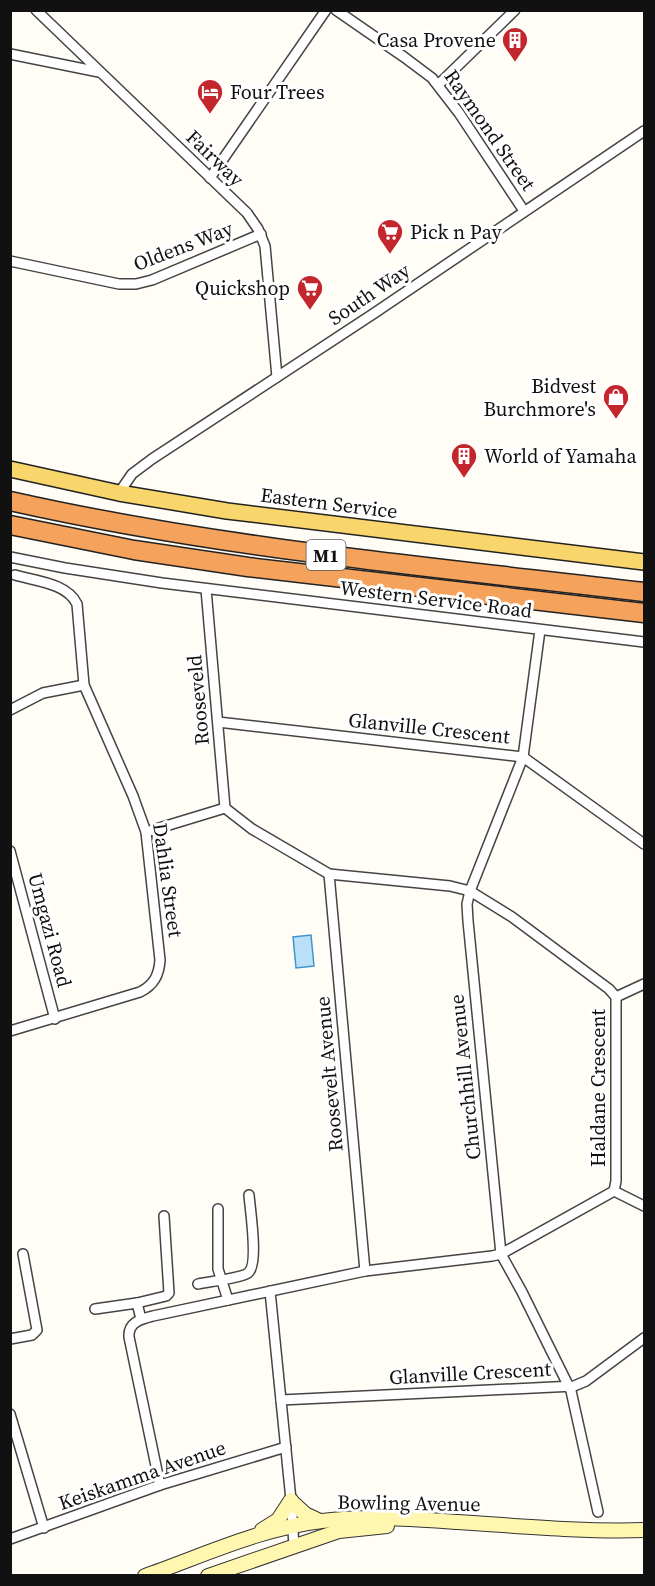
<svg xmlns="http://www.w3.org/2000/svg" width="655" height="1586" viewBox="0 0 655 1586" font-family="'Source Serif 4',serif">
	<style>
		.water { fill: #b9e0f7; stroke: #3f96cf; stroke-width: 1.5 }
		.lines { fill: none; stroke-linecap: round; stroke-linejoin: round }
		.minor-casing { stroke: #444; stroke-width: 12 }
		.secondary-casing { stroke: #333; stroke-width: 16 }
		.primary-casing { stroke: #222; stroke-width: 18 }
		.motorway-casing { stroke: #222; stroke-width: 21 }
		.minor { stroke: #fff; stroke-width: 9 }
		.secondary { stroke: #fff6b0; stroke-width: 14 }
		.primary { stroke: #f9d66b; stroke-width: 15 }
		.motorway { stroke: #f5a25d; stroke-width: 18 }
		.labels { text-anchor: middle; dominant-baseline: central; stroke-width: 6; stroke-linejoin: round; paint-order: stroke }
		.shield { fill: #fff; stroke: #585858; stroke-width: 1.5 }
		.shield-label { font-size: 18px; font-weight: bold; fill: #111 }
		.poi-label { font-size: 20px; fill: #111; stroke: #fff; text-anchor: end }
		.street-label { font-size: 20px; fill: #111; stroke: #fff }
	</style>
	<rect width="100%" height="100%" fill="#fffdf5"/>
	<polygon class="water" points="311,935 314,966 296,968 293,937"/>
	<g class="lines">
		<g class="minor-casing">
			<g id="minor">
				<polyline points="36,10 247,213 258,229 265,246 277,377"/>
				<polyline points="336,10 404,57 432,78 459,113 524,211"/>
				<polyline points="10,54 99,72"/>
				<polyline points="438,85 515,10"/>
				<polyline points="210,178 326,10"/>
				<polyline points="10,261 119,284 136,284 152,280 261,234"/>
				<polyline points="119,493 132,474 152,459 373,314 644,131"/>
				<polyline points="10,557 65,568 162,583 644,642"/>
				<polyline points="206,589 225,808"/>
				<polyline points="540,630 523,757 470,891 467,904 468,921 501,1254 522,1292 571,1391 598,1512"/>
				<polyline points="10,710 43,693 84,685"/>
				<polyline points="218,722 523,757 644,844"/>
				<polyline points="146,832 225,808"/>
				<polyline points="10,851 55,1019"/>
				<polyline points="329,874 365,1271"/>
				<polyline points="616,997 644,984"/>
				<path d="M10,1031L140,992C154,985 159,975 160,960L146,832L133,796L84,685L77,604C67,583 35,581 15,575"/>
				<polyline points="614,1191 644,1206"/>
				<polyline points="218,1209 218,1269 228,1300"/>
				<path d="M198,1284C207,1282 242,1278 248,1273C259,1265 250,1209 249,1195"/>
				<polyline points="270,1291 291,1500 294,1546"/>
				<polyline points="137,1303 166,1296 169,1293 164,1216"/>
				<polyline points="95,1309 137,1303 141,1319"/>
				<polyline points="10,1339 32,1335 37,1330 23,1254"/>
				<polyline points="281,1400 574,1386 586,1381 644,1338"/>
				<polyline points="10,1414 44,1528"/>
				<path d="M160,1485L129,1337C128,1322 141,1319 153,1316L365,1271L492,1256L501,1254L614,1191L616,1181V997L609,989L512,917L470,891L450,886L329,874L252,829L225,808"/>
				<polyline points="10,1539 160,1485 286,1447"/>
			</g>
		</g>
		<g class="secondary-casing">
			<g id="secondary">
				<polyline points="292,1502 305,1514 320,1521"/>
				<polyline points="262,1530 278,1520 291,1500"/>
				<path d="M145,1576C202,1556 261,1528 322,1521C367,1515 413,1519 458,1522C520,1526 583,1532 644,1530"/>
				<polyline points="208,1576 339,1531 387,1526"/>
			</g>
		</g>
		<g class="primary-casing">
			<polyline id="primary" points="10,469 119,493 227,511 644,562"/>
		</g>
		<g class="motorway-casing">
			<g id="motorway">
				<path d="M10,501C219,548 432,567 644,592"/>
				<polyline points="10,525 134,550 248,567 644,613"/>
			</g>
		</g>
		<use href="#minor" class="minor"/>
		<use href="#secondary" class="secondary"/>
		<use href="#primary" class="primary"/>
		<use href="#motorway" class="motorway"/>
	</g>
	<defs>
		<g id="building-pin" transform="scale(1.35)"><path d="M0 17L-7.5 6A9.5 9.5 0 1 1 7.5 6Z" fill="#c4262e" stroke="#fff"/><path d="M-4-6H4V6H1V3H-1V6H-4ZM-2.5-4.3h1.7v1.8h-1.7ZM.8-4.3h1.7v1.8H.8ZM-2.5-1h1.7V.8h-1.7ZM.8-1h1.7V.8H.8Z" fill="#fff"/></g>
		<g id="hotel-pin" transform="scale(1.35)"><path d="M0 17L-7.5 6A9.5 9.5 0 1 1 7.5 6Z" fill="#c4262e" stroke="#fff"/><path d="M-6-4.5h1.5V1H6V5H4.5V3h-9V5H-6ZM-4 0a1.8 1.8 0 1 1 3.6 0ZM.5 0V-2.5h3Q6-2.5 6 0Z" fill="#fff"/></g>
		<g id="supermarket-pin" transform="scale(1.35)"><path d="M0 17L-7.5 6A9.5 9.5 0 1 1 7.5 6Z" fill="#c4262e" stroke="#fff"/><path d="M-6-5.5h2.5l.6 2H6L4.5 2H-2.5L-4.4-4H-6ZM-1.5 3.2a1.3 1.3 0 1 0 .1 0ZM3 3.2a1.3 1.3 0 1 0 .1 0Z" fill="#fff"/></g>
		<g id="shop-pin" transform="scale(1.35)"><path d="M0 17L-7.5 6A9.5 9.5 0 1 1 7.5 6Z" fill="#c4262e" stroke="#fff"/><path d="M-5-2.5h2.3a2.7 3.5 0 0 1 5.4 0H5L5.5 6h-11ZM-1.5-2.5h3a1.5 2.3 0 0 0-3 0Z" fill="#fff"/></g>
	</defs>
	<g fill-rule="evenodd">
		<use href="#building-pin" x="515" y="40"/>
		<use href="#hotel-pin" x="210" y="92"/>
		<use href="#supermarket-pin" x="390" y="232"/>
		<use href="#supermarket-pin" x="310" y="288"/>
		<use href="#shop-pin" x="616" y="397"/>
		<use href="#building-pin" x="464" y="456"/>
	</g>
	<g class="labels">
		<rect class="shield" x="306.5" y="540" width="39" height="30" rx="4.5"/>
		<g class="shield-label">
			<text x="326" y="555">M1</text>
		</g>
		<g class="poi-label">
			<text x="496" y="40">Casa Provene</text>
			<text x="230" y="92" text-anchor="start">Four Trees</text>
			<text x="410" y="232" text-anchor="start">Pick n Pay</text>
			<text x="290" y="288">Quickshop</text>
			<text x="596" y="386">Bidvest<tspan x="596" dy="23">Burchmore's</tspan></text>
			<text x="484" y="456" text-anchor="start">World of Yamaha</text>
		</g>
		<g class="street-label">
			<text transform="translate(490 130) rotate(55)">Raymond Street</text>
			<text transform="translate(215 158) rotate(44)">Fairway</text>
			<text transform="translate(183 246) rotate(-21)">Oldens Way</text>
			<text transform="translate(369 294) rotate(-34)">South Way</text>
			<text transform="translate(329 503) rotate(7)">Eastern Service</text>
			<text transform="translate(436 599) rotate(7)">Western Service Road</text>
			<text transform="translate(198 700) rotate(-95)">Rooseveld</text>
			<text transform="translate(429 728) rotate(6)">Glanville Crescent</text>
			<text transform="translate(168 880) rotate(82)">Dahlia Street</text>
			<text transform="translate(50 930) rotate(75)">Umgazi Road</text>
			<text transform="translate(329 1074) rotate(-95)">Roosevelt Avenue</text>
			<text transform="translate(465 1077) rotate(-96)">Churchhill Avenue</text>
			<text transform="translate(598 1088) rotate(-90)">Haldane Crescent</text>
			<text transform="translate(470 1373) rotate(-3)">Glanville Crescent</text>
			<text transform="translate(142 1475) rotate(-19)">Keiskamma Avenue</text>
			<text transform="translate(409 1503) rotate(1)">Bowling Avenue</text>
		</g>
	</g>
	<rect width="655" height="1586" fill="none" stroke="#111111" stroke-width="24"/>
</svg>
